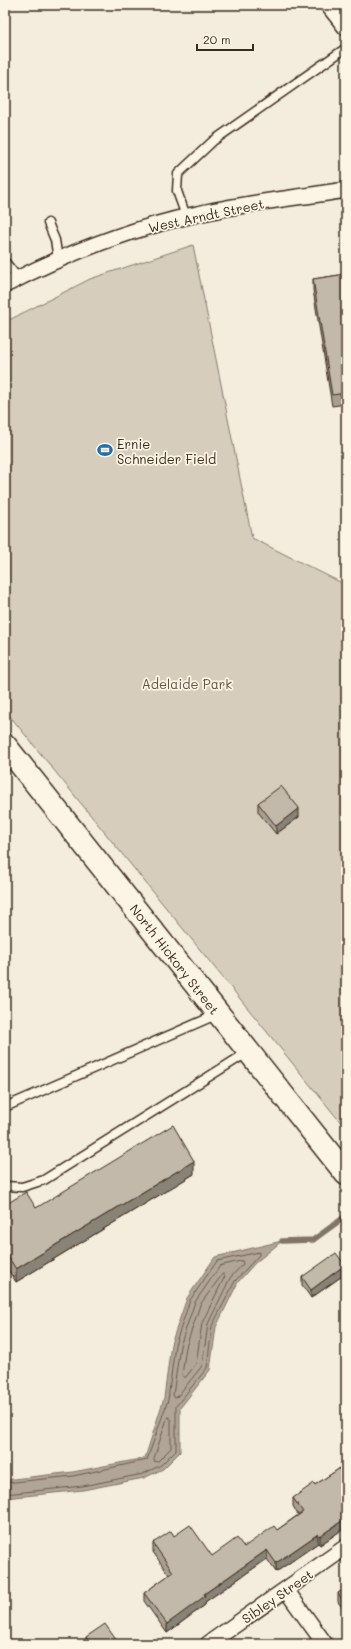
<svg xmlns="http://www.w3.org/2000/svg" width="351" height="1649" viewBox="0 0 351 1649" font-family="Mali,sans-serif">
	<style>
		.green { fill: #d6cdbd; stroke: #887c6e }
		.water { fill: #b0a596; stroke: #817466 }
		.lines { fill: none; stroke-linecap: round; stroke-linejoin: round }
		.shore { stroke: #6a5b4e; stroke-width: 1 }
		.stream { stroke: #817466; stroke-width: 5.5 }
		.lane-casing { stroke: #3b2a1e; stroke-width: 11 }
		.street-casing { stroke: #3b2a1e; stroke-width: 18 }
		.secondary-casing { stroke: #3b2a1e; stroke-width: 25 }
		.lane { stroke: #fcf5e5; stroke-width: 8 }
		.street { stroke: #fcf5e5; stroke-width: 15 }
		.secondary { stroke: #fcf5e5; stroke-width: 22 }
		.wall { fill: #a89f92; stroke: #3b2a1e }
		.shaded-wall { fill: #888277; stroke: #3b2a1e }
		.building { fill: #c3b9aa; stroke: #3b2a1e }
		.labels { text-anchor: middle; dominant-baseline: central; stroke-width: 3.5; stroke-linejoin: round; paint-order: stroke }
		.street-label { font-size: 13px; fill: #3b2a1e; stroke: #fcf5e5 }
		.poi-label { font-size: 13px; fill: #3b2a1e; stroke: #fcf5e5; text-anchor: start }
		.park-label { font-size: 13px; fill: #625346; stroke: #fcf5e5 }
	</style>
	<rect width="100%" height="100%" fill="#f4eddd"/>
	<filter id="ink" filterUnits="userSpaceOnUse"><feTurbulence type="fractalNoise" baseFrequency=".025" numOctaves="2"/><feDisplacementMap in="SourceGraphic" scale="8" xChannelSelector="R" yChannelSelector="G"/><feConvolveMatrix kernelMatrix="1 2 1 2 8 2 1 2 1" color-interpolation-filters="sRGB"/></filter>
	<g filter="url(#ink)">
		<polygon class="green" points="193,245 252,538 346,585 346,1129 5,710 5,322 90,279"/>
		<polygon class="water" points="282,1241 255,1263 238,1282 216,1327 210,1370 180,1408 180,1452 163,1469 144,1478 83,1490 5,1498 5,1480 73,1472 145,1458 164,1398 171,1344 187,1298 215,1257"/>
		<g class="lines">
			<g class="shore">
				<polygon points="242,1261 243,1264 230,1278 208,1324 202,1366 177,1397 175,1398 173,1395 180,1346 195,1302 220,1266"/>
				<polygon points="223,1274 225,1276 202,1323 196,1364 186,1377 183,1377 182,1375 186,1347 200,1305"/>
				<polygon points="168,1417 171,1419 171,1448 158,1461 155,1462 154,1459"/>
				<polyline points="5,1483 73,1476 147,1460 168,1400 175,1345 190,1300 217,1261 259,1252 259,1255 235,1281 212,1326 207,1368 176,1406 176,1450 161,1465 143,1474 83,1486 5,1494"/>
			</g>
			<polyline class="stream" points="282,1241 313,1240 346,1216"/>
			<g class="lane-casing">
				<g id="lane">
					<polyline points="186,216 177,191 178,174 213,141 346,48"/>
					<polyline points="48,223 55,240 58,259"/>
					<polyline points="5,262 18,278"/>
					<polyline points="5,1107 218,1014"/>
					<polyline points="5,1186 22,1187 44,1180 248,1052"/>
				</g>
			</g>
			<g class="street-casing">
				<g id="street">
					<polyline points="328,5 346,28"/>
					<path d="M5,285C65,254 127,230 193,215C243,203 295,198 346,190"/>
					<polyline points="286,1590 325,1644"/>
					<polyline points="208,1644 346,1547"/>
				</g>
			</g>
			<g class="secondary-casing">
				<polyline id="secondary" points="5,745 346,1174"/>
			</g>
			<use href="#lane" class="lane"/>
			<use href="#street" class="street"/>
			<use href="#secondary" class="secondary"/>
		</g>
		<g class="wall">
			<polygon points="346,274 346,404 332,406 313,290 313,279"/>
			<polygon points="258,803 299,817 276,834 258,812"/>
			<polygon points="5,815 8,844 8,855 5,856"/>
			<polygon points="194,1174 16,1282 5,1265 5,1205 36,1208"/>
			<polygon points="345,1274 311,1298 302,1285 302,1277"/>
			<polygon points="346,1464 346,1527 320,1545 318,1543 276,1572 267,1559 205,1602 205,1605 167,1633 144,1601 144,1593 169,1575 153,1552 153,1543 174,1536 212,1556 244,1547 277,1530 298,1515 293,1506 293,1498 315,1485"/>
			<polygon points="346,1588 346,1613 338,1602 338,1593"/>
			<polygon points="86,1637 119,1644 86,1644"/>
		</g>
		<g class="shaded-wall">
			<polygon points="299,808 299,817 276,834 276,826"/>
			<polygon points="194,1161 194,1174 16,1282 16,1269"/>
			<polygon points="345,1265 345,1274 311,1298 311,1290"/>
			<polygon points="346,1518 346,1527 320,1545 320,1536"/>
			<polygon points="318,1534 318,1543 276,1572 276,1563"/>
			<polygon points="267,1550 267,1559 205,1602 205,1605 167,1633 167,1624 204,1594"/>
		</g>
		<g class="building">
			<polygon points="346,274 346,393 332,395 313,279"/>
			<polygon points="281,786 299,808 276,826 258,803"/>
			<polygon points="5,815 8,844 5,844"/>
			<polygon points="173,1125 194,1161 16,1269 5,1252 5,1205 26,1192 36,1208"/>
			<polygon points="336,1253 345,1265 311,1290 302,1277"/>
			<polygon points="346,1464 346,1518 320,1536 318,1534 276,1563 267,1550 204,1594 205,1596 167,1624 144,1593 173,1572 153,1543 171,1531 174,1536 190,1525 212,1556 237,1538 244,1547 274,1526 277,1530 303,1512 293,1498 314,1483 315,1485"/>
			<polygon points="346,1588 346,1605 338,1593"/>
			<polygon points="105,1624 119,1644 88,1644 90,1643 86,1637"/>
		</g>
	</g>
	<defs>
		<g id="stadium-bare" transform="scale(1.2)"><path d="M0-5a6.5 5 0 1 0 0 10a6.5 5 0 1 0 0-10ZM-3.5-1.8h7v3.6h-7Z" fill="#1f6fb2" stroke="#fcf5e5" stroke-width="2.5" paint-order="stroke"/></g>
	</defs>
	<g fill-rule="evenodd">
		<use href="#stadium-bare" x="105" y="450"/>
	</g>
	<g class="labels">
		<g class="street-label">
			<text transform="translate(206 215) rotate(-12)">West Arndt Street</text>
			<text transform="translate(175 959) rotate(52)">North Hickory Street</text>
			<text transform="translate(277 1596) rotate(-35)">Sibley Street</text>
		</g>
		<g class="poi-label">
			<text x="117" y="443">Ernie<tspan x="117" dy="15">Schneider Field</tspan></text>
		</g>
		<g class="park-label">
			<text x="187" y="683">Adelaide Park</text>
		</g>
	</g>
	<rect width="351" height="1649" fill="none" stroke="#fcf5e5" stroke-width="20"/>
	<rect x="10" y="10" width="331" height="1629" fill="none" stroke="#3b2a1e" stroke-width="1.5" filter="url(#ink)"/>
	<path d="M197 44v6h56v-6" fill="none" stroke="#3b2a1e" stroke-width="2"/>
	<text x="203" y="44" font-size="12" fill="#3b2a1e" stroke="#fcf5e5" stroke-width="3" paint-order="stroke">20 m</text>
</svg>
